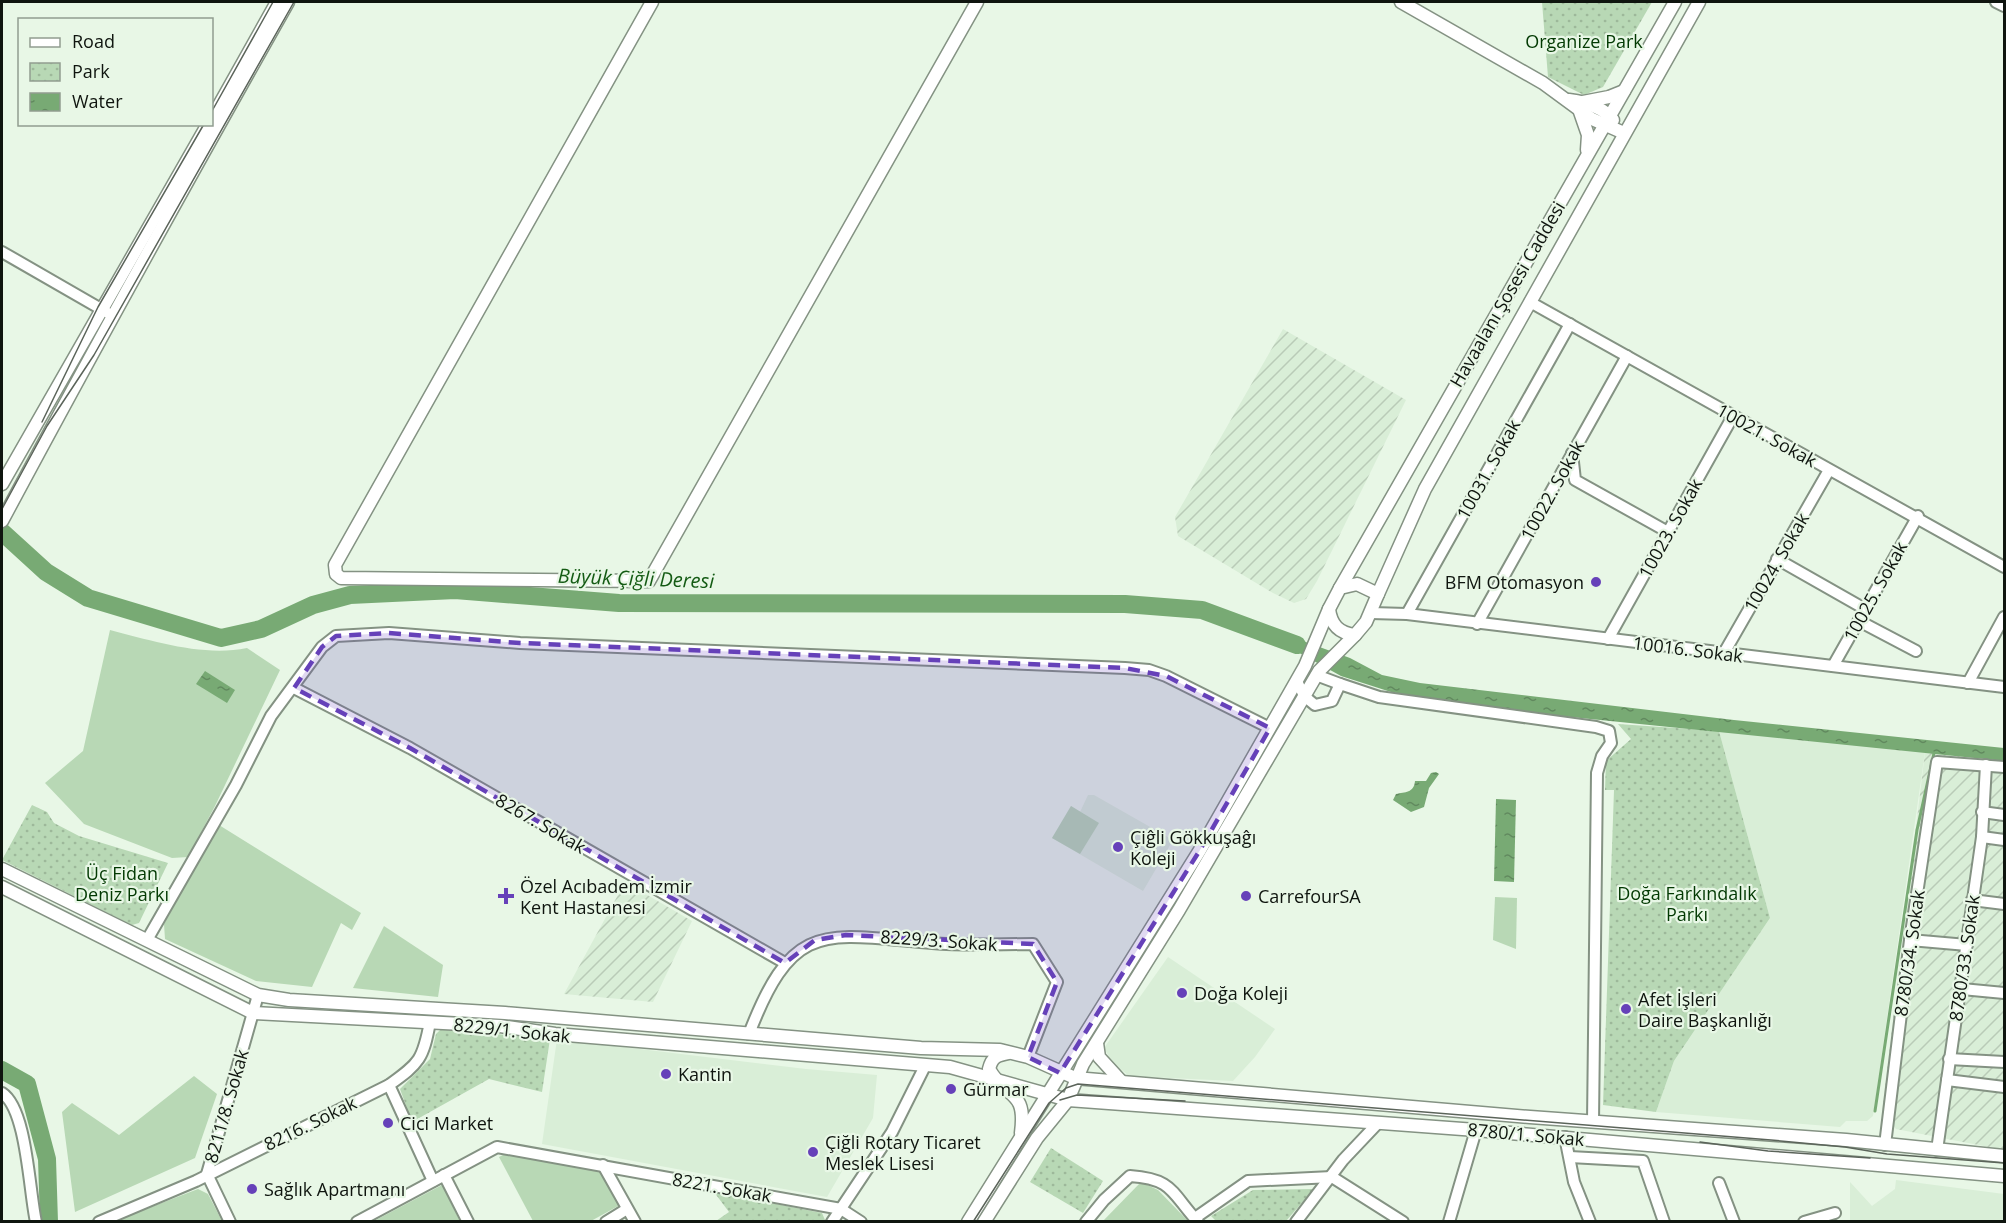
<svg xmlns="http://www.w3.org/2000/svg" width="2006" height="1223" viewBox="0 0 2006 1223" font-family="'Open Sans',sans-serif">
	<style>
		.built { fill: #d9eed7 }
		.industrial { fill: url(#industrial-furrows) }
		.grass { fill: #b8d8b5 }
		.park { fill: url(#park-dots) }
		.water { fill: url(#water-ripples) }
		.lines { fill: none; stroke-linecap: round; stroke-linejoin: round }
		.stream { stroke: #78aa74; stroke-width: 3 }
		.river { stroke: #78aa74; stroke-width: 18 }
		.minor-casing { stroke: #849283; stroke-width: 14 }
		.tertiary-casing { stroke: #849283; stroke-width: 15 }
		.minor { stroke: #fff; stroke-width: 10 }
		.tertiary { stroke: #fff; stroke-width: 12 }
		.tram { stroke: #5b645a; stroke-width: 1.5 }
		.marked { fill: #6641b9; fill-opacity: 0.2; stroke: #6641b9; stroke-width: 4.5; stroke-dasharray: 12 8; stroke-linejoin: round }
		.poi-dot { fill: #6641b9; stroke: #e8f7e6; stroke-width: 2 }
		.labels { text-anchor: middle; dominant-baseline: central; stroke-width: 4.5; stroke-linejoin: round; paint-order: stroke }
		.park-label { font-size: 18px; fill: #023902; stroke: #e8f7e6 }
		.street-label { font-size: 18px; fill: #0f150f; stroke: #e8f7e6 }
		.poi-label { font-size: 18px; fill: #0f150f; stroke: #e8f7e6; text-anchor: start }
		.water-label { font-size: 20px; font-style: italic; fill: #145b14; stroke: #e8f7e6 }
	</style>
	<defs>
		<pattern id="industrial-furrows" width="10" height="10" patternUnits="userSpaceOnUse" patternTransform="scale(1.5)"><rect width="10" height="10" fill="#d9eed7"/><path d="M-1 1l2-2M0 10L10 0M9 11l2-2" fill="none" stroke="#b9cbb7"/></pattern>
		<pattern id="park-dots" width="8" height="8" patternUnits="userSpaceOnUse" patternTransform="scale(1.5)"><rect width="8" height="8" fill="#b8d8b5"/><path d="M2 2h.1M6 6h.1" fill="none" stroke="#9db89a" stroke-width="1.8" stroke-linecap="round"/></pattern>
		<pattern id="water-ripples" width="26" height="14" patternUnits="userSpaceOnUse" patternTransform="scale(1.5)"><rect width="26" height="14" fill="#78aa74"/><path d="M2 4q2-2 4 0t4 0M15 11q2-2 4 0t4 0" fill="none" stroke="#61895e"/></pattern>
	</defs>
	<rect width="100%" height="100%" fill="#e8f7e6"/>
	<g class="built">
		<polygon points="1719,731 1925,752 1873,1116 1867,1121 1846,1121 1840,1127 1656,1112 1674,1061 1770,918"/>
		<polygon points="1088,795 1094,795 1173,840 1143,891 1052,838 1071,806 1080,812"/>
		<polygon points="1168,957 1275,1029 1255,1057 1233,1081 1129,1076 1112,1062 1104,1048"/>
		<polygon points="557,1039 806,1069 877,1075 873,1118 827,1197 542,1144"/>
		<polygon points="1896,1180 2004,1194 2004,1221 1850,1222 1850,1182 1872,1206 1895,1189"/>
	</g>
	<g class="industrial">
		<polygon points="1283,329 1406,400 1317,581 1306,599 1294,603 1273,593 1178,536 1175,517"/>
		<polygon points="1925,752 2004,761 2004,1150 1896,1129 1882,1111"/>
		<polygon points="625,882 692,921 653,1002 564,994"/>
	</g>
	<g class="grass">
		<path d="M110,630C153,641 203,657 247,648L280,670L215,806L188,857L172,858L84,824L45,783L83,751Z"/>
		<polygon points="1071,806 1099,823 1080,854 1052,838"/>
		<polygon points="219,825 361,913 352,930 341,923 312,987 256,981 165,939 164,924"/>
		<polygon points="1495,897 1517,898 1516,949 1493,940"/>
		<polygon points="384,926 443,965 438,997 353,988"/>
		<polygon points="194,1076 217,1094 195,1158 75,1212 62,1112 72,1103 119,1135"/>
		<polygon points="507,1153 600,1168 620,1205 591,1221 533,1221 499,1157"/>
		<polygon points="1141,1182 1158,1190 1188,1221 1102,1222"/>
		<polygon points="442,1185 460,1221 374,1221"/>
		<polygon points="198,1189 208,1194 222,1221 115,1221"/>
	</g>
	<g class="park">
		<polygon points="1542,2 1652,2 1603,87 1584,95 1548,77"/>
		<polygon points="1618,724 1719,731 1770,918 1674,1061 1656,1112 1603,1105 1614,790 1605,790 1606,761 1631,739"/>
		<polygon points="32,805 47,812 54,823 79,836 168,863 139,923 132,925 2,860"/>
		<polygon points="441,1029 550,1039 542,1092 489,1079 412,1122 400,1089 430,1059 436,1034"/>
		<polygon points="1051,1148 1103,1181 1083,1213 1030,1182"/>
		<polygon points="1314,1189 1286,1221 1216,1221 1211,1216 1253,1190"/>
		<polygon points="714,1192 822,1213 825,1220 716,1221 729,1212"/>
	</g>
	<g class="water">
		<polygon points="1300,640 1350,658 1382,675 1420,683 1734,720 2004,748 2004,761 1483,708 1391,692 1341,676 1294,650"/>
		<polygon points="205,671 235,690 227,703 196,684"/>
		<path d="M1436,772L1439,774L1429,788L1424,807L1411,812L1393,800L1396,794C1405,792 1414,793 1415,781H1426L1431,773Z"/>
		<polygon points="1496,799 1516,800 1514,882 1494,881"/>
	</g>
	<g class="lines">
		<polyline class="stream" points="1875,1111 1917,830 1934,753"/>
		<g class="river">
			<polyline points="2,532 46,572 88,598 221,638 261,629 313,605 350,595 455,590 619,603 1125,604 1202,610 1297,645"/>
			<polyline points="2,1070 27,1084 47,1159 49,1222"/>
		</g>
		<g class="minor-casing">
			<g id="minor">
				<polyline points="1996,2 2004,6"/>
				<polyline points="2,252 108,313"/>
				<polyline points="1530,302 2004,567"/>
				<polyline points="1572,453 1575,480 1668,532"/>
				<polyline points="1777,559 1865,609"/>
				<polyline points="1371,613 1407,614 2004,687"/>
				<polyline points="1407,614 1570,324"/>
				<polyline points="1859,621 1916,651"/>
				<polyline points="1477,624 1627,356"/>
				<polyline points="1608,639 1733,416"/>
				<polyline points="1724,653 1829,470"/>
				<polyline points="1833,666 1918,516"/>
				<polyline points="1316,675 1340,684"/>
				<polyline points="1297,681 1304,696 1315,705 1332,701 1340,684 1379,697 1596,727 1609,731 1611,743 1602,756 1597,773 1593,1122"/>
				<polyline points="1968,683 2004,617"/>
				<polyline points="294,688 410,748 785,963"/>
				<polyline points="1982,812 2004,815"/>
				<polyline points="1982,837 2004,840"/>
				<polyline points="1972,900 2004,904"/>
				<polyline points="147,940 236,785 271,716 322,647 336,636 389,633 520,643 1125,668 1149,670 1166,676 1270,728"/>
				<polyline points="1910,940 1967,945"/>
				<polyline points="1962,989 2004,993"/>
				<path d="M749,1034C793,919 824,934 932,943C965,946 999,944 1033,944L1057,982L1028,1057"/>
				<polyline points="1949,1059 2004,1062"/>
				<polyline points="1947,1080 2004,1087"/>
				<polyline points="389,1085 433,1181"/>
				<path d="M2,1093C27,1109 29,1191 36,1222"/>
				<polyline points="1565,1137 1574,1182 1590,1222"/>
				<polyline points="1885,1145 1910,940 1937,762 2004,767"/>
				<polyline points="1937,1150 1982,837 1986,765"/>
				<polyline points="1570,1157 1643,1161 1664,1222"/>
				<polyline points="603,1165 635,1222"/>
				<polyline points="207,1174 258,995"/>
				<polyline points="207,1174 230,1222"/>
				<polyline points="444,1175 468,1222"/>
				<polyline points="1719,1183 1734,1222"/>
				<polyline points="1195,1218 1248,1181 1332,1177 1403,1222"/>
				<path d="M99,1222L196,1181L389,1085C420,1063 423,1059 430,1022"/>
				<polyline points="357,1222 497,1147 841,1209 861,1222"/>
				<polyline points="606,1222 627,1209"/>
				<polyline points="832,1222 892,1132 925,1066"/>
				<path d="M1086,1222L1104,1200L1130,1176C1174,1179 1171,1193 1198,1222"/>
				<polyline points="1296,1222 1343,1160 1378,1123"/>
				<polyline points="1449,1222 1476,1130"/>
				<polyline points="1804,1222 1835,1213"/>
			</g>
		</g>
		<g class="tertiary-casing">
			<g id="tertiary">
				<polyline points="652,2 335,565 336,574 341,578 649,581 977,2"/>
				<polyline points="1401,2 1543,83 1592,119 1624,133"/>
				<path d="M1569,100C1585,102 1603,107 1613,120"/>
				<polyline points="1583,102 1609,97 1624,91"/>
				<polyline points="1580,112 1588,135 1587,150"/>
				<polyline points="212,118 277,2"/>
				<polyline points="2,484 208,124"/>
				<path d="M2,521C95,347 191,174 288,2"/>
				<path d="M1357,584L1378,594L1366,622L1355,635C1339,633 1331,625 1329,609L1340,588Z"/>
				<polyline points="1340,588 1675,2"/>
				<polyline points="1378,594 1425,489 1699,2"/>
				<polyline points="2,869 258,995 289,1000 505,1013 921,1048 1000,1050 1028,1057 1075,1078 1530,1117 1846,1140 2004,1156"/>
				<polyline points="2,887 253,1013 500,1026 555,1034 950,1067 1068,1100 1476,1130 2004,1176"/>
				<polyline points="1097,1043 1099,1057 1121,1081"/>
				<path d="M1008,1053C997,1055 992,1057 989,1069C1006,1100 1027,1088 1021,1133"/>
				<polyline points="968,1222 1200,850 1305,666 1329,609"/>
				<polyline points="984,1222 1037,1138 1068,1100 1083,1064 1179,910 1319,671 1355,635"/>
			</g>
		</g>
		<use href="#minor" class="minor"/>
		<use href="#tertiary" class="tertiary"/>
		<g class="tram">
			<polyline points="212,111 273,2"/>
			<polyline points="42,422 98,307 204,124"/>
			<polyline points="2,509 47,426 94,355 294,2"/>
			<polyline points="1060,1100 1077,1095 1185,1101"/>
			<polyline points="1700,1142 1768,1151 1870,1158"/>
			<polyline points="973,1222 1049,1103 1066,1088 1078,1084 1771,1140 1845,1147 1887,1154 2004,1163"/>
		</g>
	</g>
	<path class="marked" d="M389,633L520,643L1125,668L1166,676L1270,728L1200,850L1060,1073L1028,1057L1057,982L1033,944L846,935L815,940L785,963L410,748L294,688L322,647L336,636Z"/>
	<g class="poi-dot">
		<circle cx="1596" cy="582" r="6"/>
		<circle cx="1118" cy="847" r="6"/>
		<path d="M503 887h6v6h6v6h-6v6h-6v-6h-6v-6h6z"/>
		<circle cx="1246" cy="896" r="6"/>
		<circle cx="1182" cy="993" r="6"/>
		<circle cx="1626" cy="1009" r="6"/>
		<circle cx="666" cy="1074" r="6"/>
		<circle cx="951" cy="1089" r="6"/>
		<circle cx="388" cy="1123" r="6"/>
		<circle cx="813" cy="1152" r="6"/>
		<circle cx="252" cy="1189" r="6"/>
	</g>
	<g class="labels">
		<g class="park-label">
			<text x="1584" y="41">Organize Park</text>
			<text x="122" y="873">Üç Fidan<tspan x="122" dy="21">Deniz Parkı</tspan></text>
			<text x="1687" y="893">Doğa Farkındalık<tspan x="1687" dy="21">Parkı</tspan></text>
		</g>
		<g class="street-label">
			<text transform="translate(1507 294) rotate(-60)">Havaalanı Şosesi Caddesi</text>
			<text transform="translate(1767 435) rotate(29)">10021. Sokak</text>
			<text transform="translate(1488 469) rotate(-61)">10031. Sokak</text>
			<text transform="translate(1552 490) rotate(-61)">10022. Sokak</text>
			<text transform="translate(1670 528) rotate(-61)">10023. Sokak</text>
			<text transform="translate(1776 562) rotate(-60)">10024. Sokak</text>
			<text transform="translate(1875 591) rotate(-61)">10025. Sokak</text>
			<text transform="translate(1688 649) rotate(7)">10016. Sokak</text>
			<text transform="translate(541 823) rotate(30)">8267. Sokak</text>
			<text transform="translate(939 940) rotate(4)">8229/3. Sokak</text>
			<text transform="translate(1909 953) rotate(-82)">8780/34. Sokak</text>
			<text transform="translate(1964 958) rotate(-82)">8780/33. Sokak</text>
			<text transform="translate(512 1030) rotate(6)">8229/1. Sokak</text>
			<text transform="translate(226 1106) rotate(-74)">8211/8. Sokak</text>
			<text transform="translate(310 1123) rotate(-26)">8216. Sokak</text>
			<text transform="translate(1526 1134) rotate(5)">8780/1. Sokak</text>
			<text transform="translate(722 1187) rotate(10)">8221. Sokak</text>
		</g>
		<g class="poi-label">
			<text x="1584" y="582" text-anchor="end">BFM Otomasyon</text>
			<text x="1130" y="837">Çiĝli Gökkuşaĝı<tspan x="1130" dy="21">Koleji</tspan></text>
			<text x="520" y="886">Özel Acıbadem İzmir<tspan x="520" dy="21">Kent Hastanesi</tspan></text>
			<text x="1258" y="896">CarrefourSA</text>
			<text x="1194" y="993">Doğa Koleji</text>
			<text x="1638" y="999">Afet İşleri<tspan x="1638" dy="21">Daire Başkanlığı</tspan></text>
			<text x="678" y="1074">Kantin</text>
			<text x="963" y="1089">Gürmar</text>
			<text x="400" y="1123">Cici Market</text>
			<text x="825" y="1142">Çiğli Rotary Ticaret<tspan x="825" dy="21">Meslek Lisesi</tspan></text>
			<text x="264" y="1189">Sağlık Apartmanı</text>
		</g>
		<g class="water-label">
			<text transform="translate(636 578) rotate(2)">Büyük Çiğli Deresi</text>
		</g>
	</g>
	<rect width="2006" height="1223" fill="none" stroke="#0f150f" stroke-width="6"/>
	<rect x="18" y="18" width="195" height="108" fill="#e8f7e6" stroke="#919d90" stroke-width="1.5"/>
	<rect x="30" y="38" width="30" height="9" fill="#ffffff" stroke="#919d90" stroke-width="1.5"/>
	<text x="72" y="48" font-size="18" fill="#0f150f">Road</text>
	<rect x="30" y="63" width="30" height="18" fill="url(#park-dots)" stroke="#919d90" stroke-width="1.5"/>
	<text x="72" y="78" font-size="18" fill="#0f150f">Park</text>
	<rect x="30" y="93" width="30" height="18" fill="url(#water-ripples)" stroke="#919d90" stroke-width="1.5"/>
	<text x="72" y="108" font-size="18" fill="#0f150f">Water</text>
</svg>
